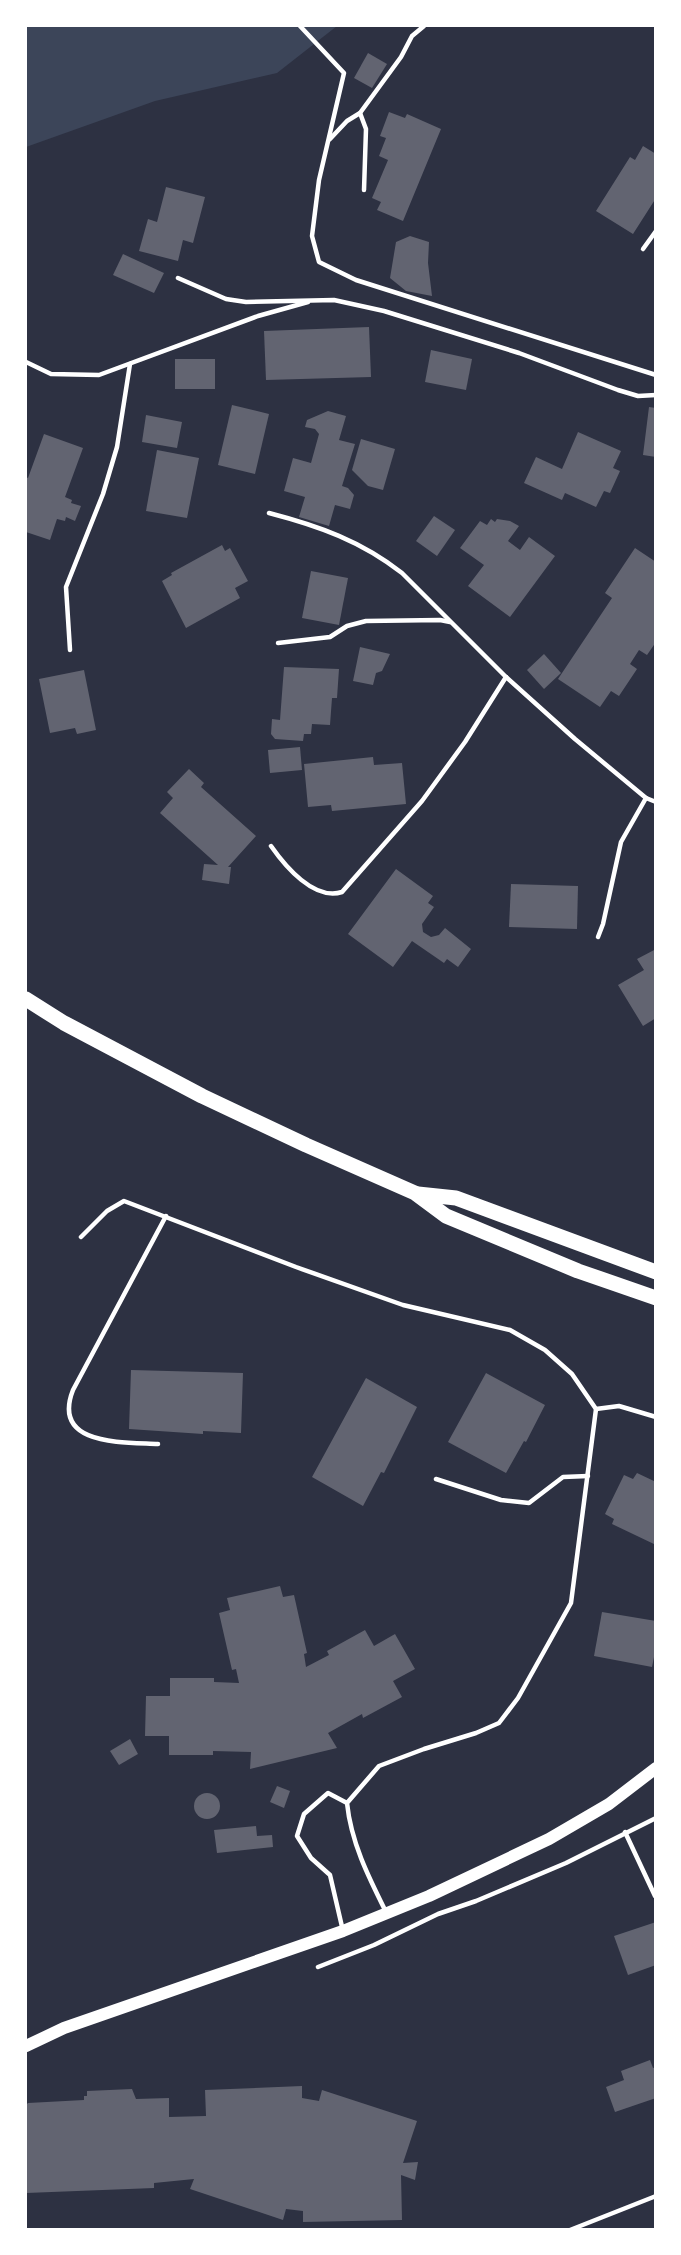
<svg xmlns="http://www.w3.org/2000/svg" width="681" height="2255" viewBox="0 0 681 2255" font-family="Lato,sans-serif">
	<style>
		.green { fill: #3c4559 }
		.building { fill: #626471 }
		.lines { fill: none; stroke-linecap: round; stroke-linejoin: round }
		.service { stroke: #fff; stroke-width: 4.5 }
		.secondary { stroke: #fff; stroke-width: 12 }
		.primary { stroke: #fff; stroke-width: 15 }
	</style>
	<rect width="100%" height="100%" fill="#2d3142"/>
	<polygon class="green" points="26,26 337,26 277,73 155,101 26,147"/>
	<g class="building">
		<polygon points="368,53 387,64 372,88 354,78"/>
		<polygon points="389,112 405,118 407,114 441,129 403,221 377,210 381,202 372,198 388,160 379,156 386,138 380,136"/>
		<polygon points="643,146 656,154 656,198 633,234 596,211 630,157 635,160"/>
		<polygon points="166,187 205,197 193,243 183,240 178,261 139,251 148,219 157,222"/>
		<polygon points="410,236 429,242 428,263 432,296 406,291 390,278 396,242"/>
		<polygon points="123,254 164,273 154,293 113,275"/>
		<polygon points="369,327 371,377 266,380 264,331"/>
		<polygon points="431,350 472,359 466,390 425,382"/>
		<rect x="175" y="359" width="40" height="30"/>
		<polygon points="232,405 269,414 255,474 218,465"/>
		<polygon points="649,407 656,408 656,457 643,455"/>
		<polygon points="328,411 346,416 339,440 355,444 342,486 348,488 354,495 350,509 335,505 329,526 299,517 305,497 284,491 293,458 311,463 319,434 315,429 305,427 307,420"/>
		<polygon points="146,415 182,422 177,448 142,442"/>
		<polygon points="578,432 621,451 613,468 620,471 610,493 604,491 596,507 565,493 562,500 524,483 536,457 562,469"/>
		<polygon points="44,434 83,448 65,497 72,500 71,503 81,506 75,521 66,517 65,521 57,519 50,540 26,532 26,477 28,478"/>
		<polygon points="361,439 395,449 383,490 368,486 352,470"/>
		<polygon points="157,450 199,458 187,518 146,511"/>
		<polygon points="434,516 455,530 437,556 416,541"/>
		<polygon points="491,519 495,522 497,519 510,521 519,526 508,541 520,550 529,537 555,556 510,617 468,586 484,565 460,548 480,521 487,525"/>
		<polygon points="222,545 225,551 230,548 248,581 235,588 240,598 186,628 162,581 172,575 171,573"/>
		<polygon points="635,548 656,562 656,642 647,655 639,650 630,664 637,669 619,696 611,691 600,707 558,679 612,598 605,593"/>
		<polygon points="311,571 348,578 339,625 302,618"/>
		<polygon points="360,647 390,654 382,671 376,673 373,685 353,681"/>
		<polygon points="544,654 561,673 544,689 527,670"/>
		<polygon points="284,667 339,669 337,698 332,698 330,725 312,724 311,734 304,734 303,741 275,739 271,734 272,719 280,720"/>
		<polygon points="84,670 96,730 77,734 75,728 50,733 39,679"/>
		<polygon points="300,747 302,770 270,773 268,750"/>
		<polygon points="373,757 374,765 402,763 406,804 332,811 331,805 308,807 304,764"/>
		<polygon points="189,769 204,783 201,787 256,836 228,867 231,867 229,884 202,880 204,864 218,865 160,813 173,798 167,792"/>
		<polygon points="396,869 433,896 428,903 434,907 422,924 423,932 431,937 439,935 445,928 471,949 458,967 447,959 444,963 412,941 393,967 348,934"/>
		<polygon points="511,884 578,886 577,929 509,927"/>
		<polygon points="656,949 656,1018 643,1026 618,985 644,970 637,959"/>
		<polygon points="131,1370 243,1373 241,1433 203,1431 203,1434 129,1429"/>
		<polygon points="486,1373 545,1405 526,1442 524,1441 506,1473 448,1442"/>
		<polygon points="366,1378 417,1407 384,1473 381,1472 363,1506 312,1477"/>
		<polygon points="637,1473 656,1482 656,1545 612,1524 614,1519 605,1514 624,1475 633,1479"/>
		<polygon points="280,1586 283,1597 294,1595 307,1653 304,1654 306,1667 329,1655 327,1651 365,1630 374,1646 395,1634 415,1669 393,1681 402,1697 363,1718 362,1714 328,1733 337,1748 250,1769 251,1752 213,1751 213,1755 169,1755 169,1736 145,1736 146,1696 170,1696 170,1678 214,1678 214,1682 239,1683 236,1669 232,1670 219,1613 230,1610 227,1598"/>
		<polygon points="602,1612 656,1621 656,1647 652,1667 594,1656"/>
		<polygon points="130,1739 138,1754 119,1765 110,1751"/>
		<polygon points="277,1786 290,1791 284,1808 270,1802"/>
		<circle cx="207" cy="1806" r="13"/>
		<polygon points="256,1826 257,1836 272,1835 273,1847 217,1853 214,1830"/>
		<polygon points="656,1922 656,1965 628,1975 614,1936"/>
		<polygon points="650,2060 653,2068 656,2067 656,2098 615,2112 606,2087 624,2080 621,2071"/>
		<polygon points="302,2086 302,2098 319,2101 322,2090 417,2121 403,2163 418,2162 415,2180 401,2175 402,2220 303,2222 303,2211 286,2209 283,2220 190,2189 194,2179 154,2183 154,2188 26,2193 26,2105 28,2103 84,2100 84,2096 87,2096 87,2091 132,2089 136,2099 169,2098 169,2117 206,2116 205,2090"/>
	</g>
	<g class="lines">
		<g class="service">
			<polyline points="300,26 344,73 319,180 312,236 319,262 356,280 656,375"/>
			<polyline points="360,113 366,129 364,190"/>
			<polyline points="330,139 347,121 360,113 401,57 412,36 424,26"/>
			<polyline points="643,249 656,231"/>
			<polyline points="178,278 226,299 246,302 334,300 384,311 519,353 618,390 638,396 656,395"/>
			<polyline points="26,362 51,374 99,375 258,316 308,302"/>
			<path d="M269,513C319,526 361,541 402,573L506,677L575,739L646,798L656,802"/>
			<polyline points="278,643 330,637 347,626 366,621 440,620 450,622"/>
			<polyline points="70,650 66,587 103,494 117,447 130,364"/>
			<path d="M271,846C285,866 314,901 342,892L422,801L465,742L506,677"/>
			<polyline points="598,937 603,924 621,842 646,798"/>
			<path d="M81,1237L107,1211L124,1201L296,1267L403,1305L510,1330L545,1350L572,1374L596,1409L571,1603L518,1698L499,1723L476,1733L424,1749L379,1766L347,1803C351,1842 368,1876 386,1912"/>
			<polyline points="596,1409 619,1406 656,1417"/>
			<path d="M158,1444C123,1442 51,1446 73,1390L166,1216"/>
			<polyline points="436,1479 501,1500 529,1503 563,1477 588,1476"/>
			<polyline points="625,1832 655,1896"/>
			<polyline points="343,1931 330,1875 311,1858 297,1836 304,1814 328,1793 347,1803"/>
			<polyline points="318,1967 374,1945 438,1914 476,1901 566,1863 656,1818"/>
			<polyline points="570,2230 656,2196"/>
		</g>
		<polyline class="secondary" points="26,2046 64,2028 343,1931 429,1896 549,1839 609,1804 656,1768"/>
		<g class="primary">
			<polyline points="26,999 64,1023 202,1096 306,1145 415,1193 446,1216 578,1271 656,1298"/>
			<polyline points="418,1194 456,1198 656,1272"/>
		</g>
	</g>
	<rect width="681" height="2255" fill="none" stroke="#ffffff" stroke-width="54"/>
</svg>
